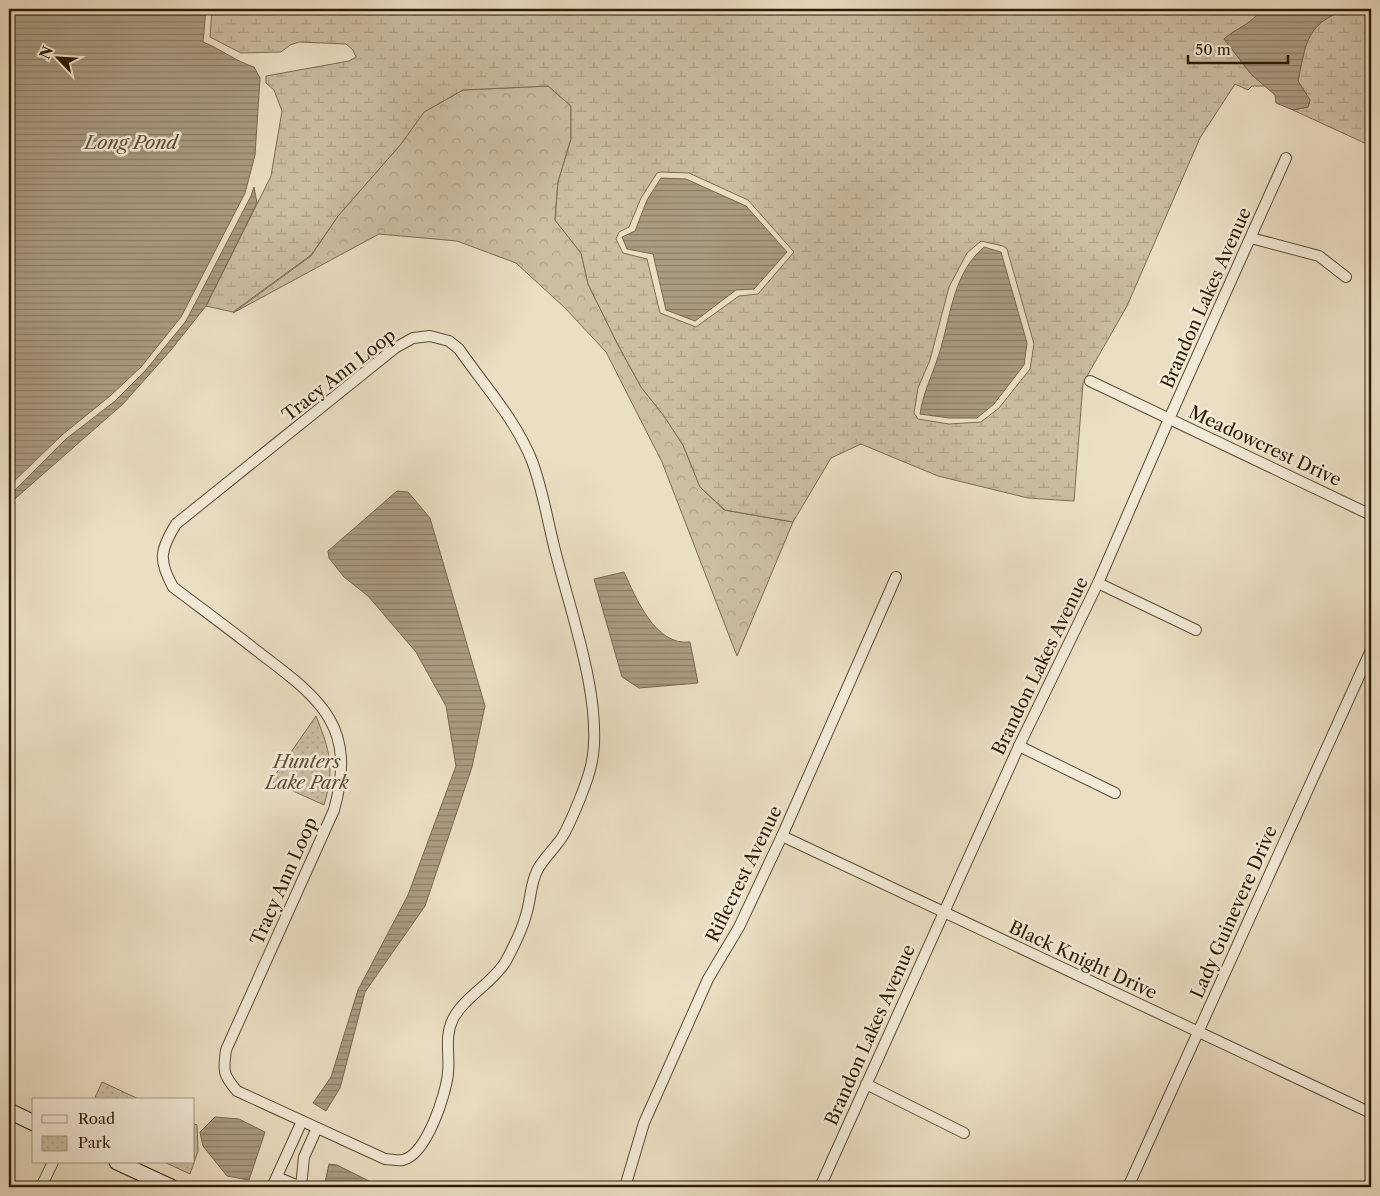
<svg xmlns="http://www.w3.org/2000/svg" width="1380" height="1196" viewBox="0 0 1380 1196" font-family="'Libre Caslon Text',serif">
	<style>
		.forest { fill: url(#forest-crowns); stroke: #7c6c54 }
		.wetland { fill: url(#wetland-marsh); stroke: #7c6c54; fill-rule: evenodd }
		.park { fill: url(#park-dots); stroke: #7c6c54 }
		.water { fill: url(#water-rules); stroke: #786850 }
		.lines { fill: none; stroke-linecap: round; stroke-linejoin: round }
		.street-casing { stroke: #5c4c34; stroke-width: 12 }
		.secondary-casing { stroke: #2d1b04; stroke-width: 17 }
		.street { stroke: #f2ead8; stroke-width: 10 }
		.secondary { stroke: #f2ead8; stroke-width: 15 }
		.labels { text-anchor: middle; dominant-baseline: central; stroke-width: 5; stroke-linejoin: round; paint-order: stroke }
		.street-label { font-size: 18px; fill: #2d1b04; stroke: #f2ead8 }
		.park-label { font-size: 18px; font-style: italic; fill: #5c4c34; stroke: #f2ead8 }
		.water-label { font-size: 19px; font-style: italic; fill: #5f4f36; stroke: #f2ead8 }
	</style>
	<defs>
		<pattern id="forest-crowns" width="20" height="18" patternUnits="userSpaceOnUse" patternTransform="scale(1.25)"><rect width="20" height="18" fill="#cbbea3"/><path d="M2 6a3 3 0 1 1 6 0M12 15a3 3 0 1 1 6 0" fill="none" stroke="#afa38b"/></pattern>
		<pattern id="wetland-marsh" width="20" height="14" patternUnits="userSpaceOnUse" patternTransform="scale(1.25)"><rect width="20" height="14" fill="#cbbea3"/><path d="M1 5h8M5 5V1M11 12h8M15 12V8" fill="none" stroke="#afa38b"/></pattern>
		<pattern id="park-dots" width="8" height="8" patternUnits="userSpaceOnUse" patternTransform="scale(1.25)"><rect width="8" height="8" fill="#cbbea3"/><path d="M2 2h.1M6 6h.1" fill="none" stroke="#afa38b" stroke-width="1.8" stroke-linecap="round"/></pattern>
		<pattern id="water-rules" width="6" height="5" patternUnits="userSpaceOnUse" patternTransform="scale(1.25)"><rect width="6" height="5" fill="#aa9c82"/><path d="M0 2.5h6" fill="none" stroke="#8b7e68"/></pattern>
	</defs>
	<rect width="100%" height="100%" fill="#ebdfc3"/>
	<filter id="stains"><feTurbulence type="fractalNoise" baseFrequency=".004" numOctaves="4"/><feColorMatrix values="0 0 0 0 .2 0 0 0 0 .09 0 0 0 0 .02 0 0 0 .5 -.17"/></filter>
	<radialGradient id="worn" r=".72"><stop offset=".6" stop-color="#630" stop-opacity="0"/><stop offset="1" stop-color="#630" stop-opacity=".3"/></radialGradient>
	<polygon class="forest" points="548,86 571,106 571,139 558,182 555,220 581,253 588,284 617,343 641,387 664,416 683,445 700,487 724,510 793,522 737,656 662,462 606,352 565,308 516,263 457,241 379,234 233,313 311,256 338,216 401,144 424,112 463,90"/>
	<g class="wetland">
		<path d="M212,9H1261C1253,24 1236,28 1224,39L1251,74L1265,86H1252L1248,90L1235,84L1200,138L1127,306L1083,383L1074,501L1028,498L938,476L861,444L831,458L793,522L725,510L700,487L683,445L664,416L641,387L617,343L588,284L581,253L555,220L558,182L571,139V106L548,86L463,90L424,112L401,144L338,216L311,255L233,312L206,306L271,176L282,111L274,90L266,83V76L349,61L356,57L353,50L346,44L299,42L290,45L281,52L241,53L210,37ZM661,172L689,173L748,200L794,252L758,294L739,296L696,327L660,313L647,259L623,253L616,239L619,232L629,227L641,198L657,173ZM981,241L1003,246L1007,249L1034,344L1030,369L999,408L981,422L949,424L918,419L914,413L918,388L930,360L949,287L967,253Z"/>
		<path d="M1348,9L1371,11V146L1293,110L1308,107L1310,100L1298,81C1306,42 1306,23 1348,9Z"/>
	</g>
	<g class="park">
		<path d="M316,716C330,751 335,768 324,805L271,781Z"/>
		<polygon points="102,1082 141,1100 94,1100"/>
		<polygon points="194,1124 197,1125 198,1151 190,1174 164,1162 194,1162"/>
	</g>
	<g class="water">
		<path d="M9,9H206L203,42C221,49 235,61 254,67L260,78L255,155L245,193L181,317L141,367L110,396L62,435L9,486Z"/>
		<path d="M1261,9H1348C1306,23 1306,42 1298,81L1310,100L1308,107L1293,110L1276,103L1275,95L1251,74L1224,39C1236,28 1253,24 1261,9Z"/>
		<polygon points="661,178 686,179 746,206 787,252 754,289 736,290 695,321 666,310 653,254 627,249 622,237 635,231 647,200"/>
		<polygon points="254,187 257,203 206,306 171,350 123,404 9,504 9,496 66,439 115,401 145,371 186,321 251,196"/>
		<path d="M984,247L1001,252L1027,343L1024,365L994,404L977,418H949L920,414C924,391 929,383 936,363C951,323 950,276 984,247Z"/>
		<polygon points="397,491 408,492 430,518 485,706 472,767 425,906 365,992 340,1088 326,1111 313,1103 331,1077 358,990 408,895 456,766 446,706 416,652 368,596 344,577 329,558 328,551"/>
		<path d="M624,572C636,598 655,646 690,642L698,683L639,688L622,677L594,579Z"/>
		<polygon points="215,1117 239,1119 265,1132 249,1180 227,1176 203,1146 200,1132"/>
		<polygon points="329,1164 337,1165 373,1183 395,1187 324,1187"/>
	</g>
	<g class="lines">
		<g class="street-casing">
			<g id="street">
				<polyline points="1251,238 1319,256 1346,277"/>
				<path d="M430,336L449,341L459,349C483,384 516,420 532,461C543,490 548,524 556,554C571,613 603,702 592,761C589,779 573,817 564,834C557,847 543,858 537,871C530,885 531,900 526,915C522,930 513,948 506,961C492,984 465,996 453,1019C444,1037 450,1054 448,1073C446,1094 427,1154 403,1160C398,1161 390,1159 385,1159L237,1091C223,1075 223,1071 226,1050L334,810C357,727 322,700 261,654C232,631 202,609 173,587C158,560 160,550 176,524L395,348L413,338Z"/>
				<polyline points="1090,381 1371,515"/>
				<polyline points="1098,583 1196,630"/>
				<polyline points="1019,746 1115,793"/>
				<polyline points="782,836 1371,1113"/>
				<polyline points="866,1084 964,1133"/>
				<polyline points="277,1177 301,1187"/>
				<polyline points="41,1187 53,1162"/>
				<polyline points="272,1187 302,1121"/>
				<polyline points="301,1187 304,1157 317,1128"/>
				<polyline points="625,1187 644,1123 708,979 739,927 782,836 896,577"/>
				<polyline points="820,1187 1019,746 1098,583 1169,419 1286,158"/>
				<polyline points="1128,1187 1371,650"/>
			</g>
		</g>
		<g class="secondary-casing">
			<g id="secondary">
				<polyline points="9,1111 34,1123"/>
				<polyline points="117,1162 171,1187"/>
			</g>
		</g>
		<use href="#street" class="street"/>
		<use href="#secondary" class="secondary"/>
	</g>
	<g class="labels">
		<g class="street-label">
			<text transform="translate(1206 298) rotate(-66)">Brandon Lakes Avenue</text>
			<text transform="translate(339 375) rotate(-38)">Tracy Ann Loop</text>
			<text transform="translate(1265 446) rotate(25)">Meadowcrest Drive</text>
			<text transform="translate(1040 666) rotate(-64)">Brandon Lakes Avenue</text>
			<text transform="translate(744 874) rotate(-64)">Riflecrest Avenue</text>
			<text transform="translate(284 881) rotate(-66)">Tracy Ann Loop</text>
			<text transform="translate(1234 912) rotate(-66)">Lady Guinevere Drive</text>
			<text transform="translate(1083 960) rotate(25)">Black Knight Drive</text>
			<text transform="translate(870 1035) rotate(-66)">Brandon Lakes Avenue</text>
		</g>
		<g class="park-label">
			<text x="307" y="762">Hunters<tspan x="307" dy="21">Lake Park</tspan></text>
		</g>
		<g class="water-label">
			<text x="131" y="142">Long Pond</text>
		</g>
	</g>
	<rect width="1380" height="1196" fill="none" stroke="#ebdfc3" stroke-width="30"/>
	<rect x="10" y="10" width="1360" height="1176" fill="none" stroke="#2d1b04" stroke-width="2.5"/>
	<rect x="15" y="15" width="1350" height="1166" fill="none" stroke="#2d1b04"/>
	<rect x="32" y="1098" width="162" height="65" fill="#f2ead8" stroke="#a39783"/>
	<rect x="42" y="1115" width="25" height="8" fill="#f2ead8" stroke="#a39783"/>
	<text x="78" y="1124" font-size="15" fill="#2d1b04">Road</text>
	<rect x="42" y="1136" width="25" height="15" fill="url(#park-dots)" stroke="#a39783"/>
	<text x="78" y="1148" font-size="15" fill="#2d1b04">Park</text>
	<g transform="translate(58 58) rotate(295)" stroke="#f2ead8" stroke-width="4" paint-order="stroke">
	<path d="M0-4L9 19L0 12L-9 19Z" fill="#2d1b04"/>
	<text y="-8" font-size="14" font-weight="bold" text-anchor="middle" fill="#2d1b04">N</text>
	</g>
	<path d="M1188 55v8h100v-8" fill="none" stroke="#2d1b04" stroke-width="2.5"/>
	<text x="1195" y="55" font-size="15" fill="#2d1b04" stroke="#f2ead8" stroke-width="4" paint-order="stroke">50 m</text>
	<rect width="100%" height="100%" filter="url(#stains)"/>
	<rect width="100%" height="100%" fill="url(#worn)"/>
</svg>
